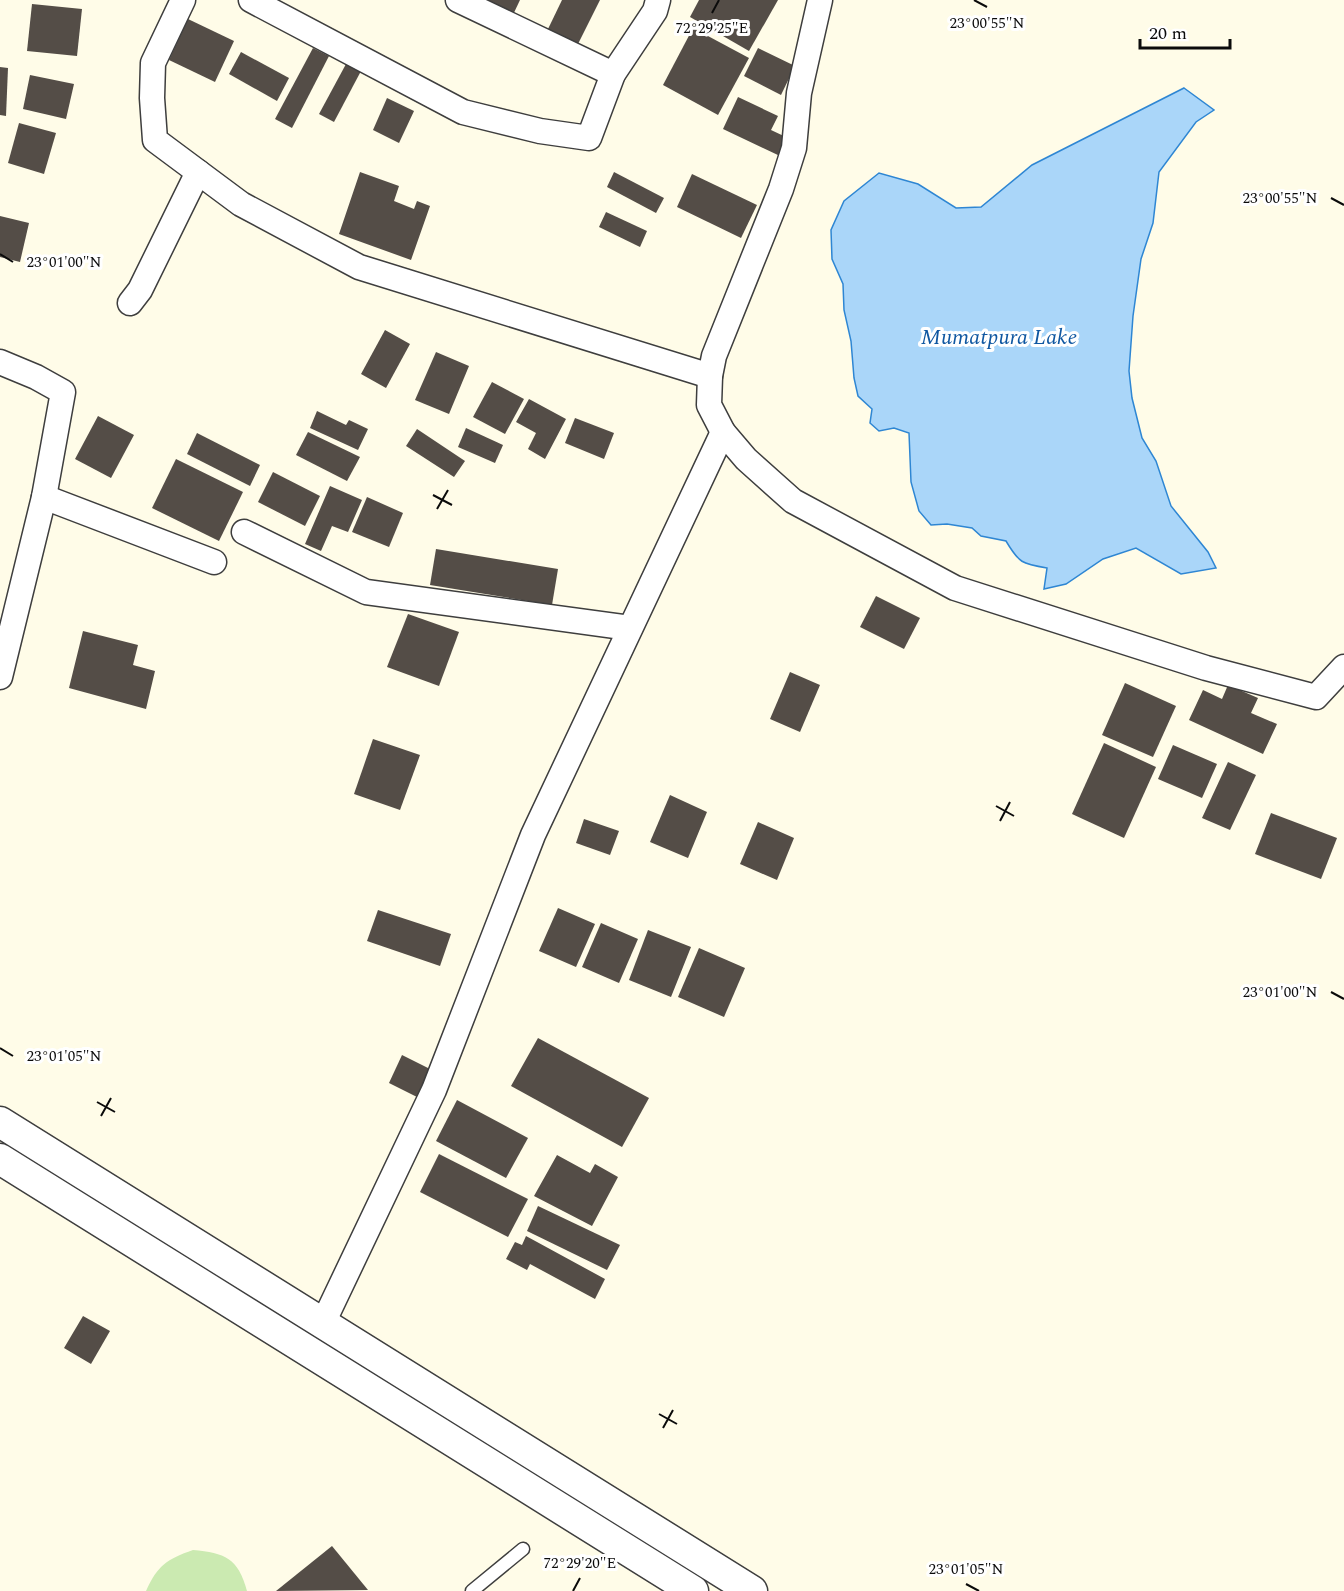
<svg xmlns="http://www.w3.org/2000/svg" width="1344" height="1591" viewBox="0 0 1344 1591" font-family="Spectral,serif">
	<style>
		.green { fill: #cbeab1 }
		.water { fill: #aad6f9; stroke: #2e86d3; stroke-width: 1.5 }
		.building { fill: #544d47 }
		.lines { fill: none; stroke-linecap: round; stroke-linejoin: round }
		.service-casing { stroke: #3e3e3e; stroke-width: 15 }
		.minor-casing { stroke: #3e3e3e; stroke-width: 27 }
		.tertiary-casing { stroke: #3e3e3e; stroke-width: 33 }
		.service { stroke: #fff; stroke-width: 12 }
		.minor { stroke: #fff; stroke-width: 24 }
		.tertiary { stroke: #fff; stroke-width: 30 }
		.ticks { fill: none; stroke: #0b0b0b; stroke-width: 2 }
		.labels { text-anchor: middle; dominant-baseline: central; stroke-width: 6; stroke-linejoin: round; paint-order: stroke }
		.water-label { font-size: 22px; font-style: italic; fill: #0f57a1; stroke: #fff }
		.ticks-label { font-size: 15px; text-anchor: middle; fill: #0b0b0b; stroke: #fff; stroke-width: 6; stroke-linejoin: round; paint-order: stroke }
	</style>
	<rect width="100%" height="100%" fill="#fffce8"/>
	<path class="green" d="M193,1550C225,1553 238,1558 247,1591H146C157,1566 167,1559 193,1550Z"/>
	<path class="water" d="M1184,88L1214,110L1196,122L1159,172L1153,223L1141,259L1133,316L1129,371L1132,398L1142,438L1156,461L1171,506L1208,552L1216,568L1181,574L1136,548L1103,559L1066,584L1044,589L1047,568C1022,564 1019,563 1006,541L981,536L972,528L947,524L931,525L919,511L911,482L909,433L894,428L879,431L870,423L872,409L858,396L854,378L851,341L844,310L843,284L832,259L831,230L844,201L879,173L918,184L956,208L981,207L1032,165Z"/>
	<g class="building">
		<polygon points="480,0 520,0 511,19"/>
		<polygon points="562,0 600,0 578,44 548,29"/>
		<polygon points="699,0 778,0 749,51 690,17"/>
		<polygon points="32,4 82,9 77,56 27,51"/>
		<polygon points="188,19 234,41 215,82 169,60"/>
		<polygon points="693,28 749,58 718,115 663,85"/>
		<polygon points="313,48 329,56 292,128 275,119"/>
		<polygon points="758,48 795,66 781,95 744,76"/>
		<polygon points="241,52 289,78 277,101 229,74"/>
		<polygon points="346,64 361,71 334,122 319,114"/>
		<polygon points="0,67 8,68 6,116 0,115"/>
		<polygon points="30,75 74,84 66,119 23,109"/>
		<polygon points="738,97 778,116 771,130 788,138 780,156 723,129"/>
		<polygon points="387,98 414,111 399,143 373,130"/>
		<polygon points="19,123 56,133 44,174 8,163"/>
		<polygon points="360,172 399,186 394,201 414,209 417,201 430,206 411,260 339,234"/>
		<polygon points="614,172 664,198 656,213 607,187"/>
		<polygon points="692,174 757,205 741,238 677,207"/>
		<polygon points="606,212 647,231 640,247 599,227"/>
		<polygon points="0,216 29,223 20,262 0,257"/>
		<polygon points="385,330 410,344 386,388 361,374"/>
		<polygon points="436,352 469,366 449,414 415,400"/>
		<polygon points="492,382 524,399 505,434 473,417"/>
		<polygon points="529,399 566,419 545,459 528,449 536,433 516,422"/>
		<polygon points="317,411 346,425 349,420 368,429 358,450 310,428"/>
		<polygon points="98,416 134,435 111,478 75,459"/>
		<polygon points="575,418 614,433 604,459 565,443"/>
		<polygon points="466,428 503,445 495,463 458,447"/>
		<polygon points="417,429 465,461 454,477 406,446"/>
		<polygon points="308,432 360,457 347,481 296,455"/>
		<polygon points="197,433 260,465 250,486 187,454"/>
		<polygon points="176,459 243,492 219,541 152,508"/>
		<polygon points="273,472 320,496 305,526 258,502"/>
		<polygon points="330,486 362,500 348,532 332,526 321,551 305,544"/>
		<polygon points="367,497 403,513 389,547 352,532"/>
		<polygon points="436,549 558,569 552,605 430,585"/>
		<polygon points="876,596 920,618 904,649 860,627"/>
		<polygon points="408,614 459,632 439,686 387,667"/>
		<polygon points="83,631 138,645 133,665 155,671 146,709 69,688"/>
		<polygon points="790,672 820,685 800,732 770,719"/>
		<polygon points="1125,683 1176,706 1153,757 1102,735"/>
		<polygon points="1228,685 1258,698 1251,713 1277,724 1263,754 1189,720 1203,690 1222,699"/>
		<polygon points="373,739 420,755 400,810 354,794"/>
		<polygon points="1104,743 1156,767 1124,838 1072,814"/>
		<polygon points="1173,745 1217,764 1202,798 1158,779"/>
		<polygon points="1228,762 1256,775 1230,830 1202,818"/>
		<polygon points="670,795 707,812 688,858 650,842"/>
		<polygon points="1271,813 1337,838 1321,879 1255,854"/>
		<polygon points="584,819 619,831 610,855 576,843"/>
		<polygon points="758,822 794,838 777,880 740,864"/>
		<polygon points="558,908 595,924 576,967 539,951"/>
		<polygon points="378,910 451,934 440,966 367,941"/>
		<polygon points="601,923 638,939 619,983 582,967"/>
		<polygon points="648,930 691,947 671,997 629,980"/>
		<polygon points="699,948 745,968 724,1017 678,997"/>
		<polygon points="538,1038 649,1098 622,1147 511,1086"/>
		<polygon points="402,1055 436,1072 423,1100 389,1083"/>
		<polygon points="457,1100 528,1138 506,1178 436,1141"/>
		<polygon points="439,1154 528,1199 508,1237 420,1192"/>
		<polygon points="557,1155 590,1173 595,1164 618,1177 592,1226 534,1196"/>
		<polygon points="538,1206 620,1245 607,1270 527,1231"/>
		<polygon points="526,1236 605,1279 595,1299 530,1264 527,1270 506,1259 515,1242 522,1245"/>
		<polygon points="83,1316 110,1331 91,1364 64,1348"/>
		<polygon points="332,1546 368,1590 276,1591"/>
	</g>
	<g class="lines">
		<g class="service-casing">
			<polyline id="service" points="472,1591 523,1549"/>
		</g>
		<g class="minor-casing">
			<g id="minor">
				<polyline points="183,0 153,63 152,98 155,140 241,204 359,267 710,376"/>
				<polyline points="251,0 463,112 540,131 589,138 613,74 655,11 658,0"/>
				<polyline points="458,0 613,74"/>
				<polyline points="820,0 799,93 794,148 781,189 714,356 710,376 709,405 723,432 746,459 793,501 955,588 1206,668 1316,697 1344,667"/>
				<polyline points="130,303 140,290 198,172"/>
				<polyline points="0,362 36,377 63,392 44,497 0,677"/>
				<polyline points="44,497 214,562"/>
				<polyline points="244,532 366,592 630,628"/>
				<polyline points="323,1323 434,1090 533,835 723,432"/>
			</g>
		</g>
		<g class="tertiary-casing">
			<g id="tertiary">
				<polyline points="0,1122 752,1591"/>
				<polyline points="0,1159 693,1591"/>
			</g>
		</g>
		<use href="#service" class="service"/>
		<use href="#minor" class="minor"/>
		<use href="#tertiary" class="tertiary"/>
	</g>
	<path class="ticks" d="M974,0L987,7M712,13L719,0M1331,198L1344,205M0,254L13,262M433,495L452,505M437,509L448,490M996,806L1014,816M1000,821L1010,802M1331,992L1344,999M0,1048L13,1056M97,1102L115,1112M101,1116L111,1098M659,1414L677,1424M663,1428L673,1410M966,1584L979,1591M573,1591L580,1578"/>
	<g class="labels">
		<g class="water-label">
			<text x="999" y="337">Mumatpura Lake</text>
		</g>
	</g>
	<g class="ticks-label">
		<text x="987" y="28">23°00'55"N</text>
		<text x="712" y="33">72°29'25"E</text>
		<text x="1280" y="203">23°00'55"N</text>
		<text x="64" y="267">23°01'00"N</text>
		<text x="1280" y="997">23°01'00"N</text>
		<text x="64" y="1061">23°01'05"N</text>
		<text x="580" y="1568">72°29'20"E</text>
		<text x="966" y="1574">23°01'05"N</text>
	</g>
	<path d="M1140 39v9h90v-9" fill="none" stroke="#0b0b0b" stroke-width="3"/>
	<text x="1149" y="39" font-size="18" fill="#0b0b0b" stroke="#ffffff" stroke-width="4.5" paint-order="stroke">20 m</text>
</svg>
